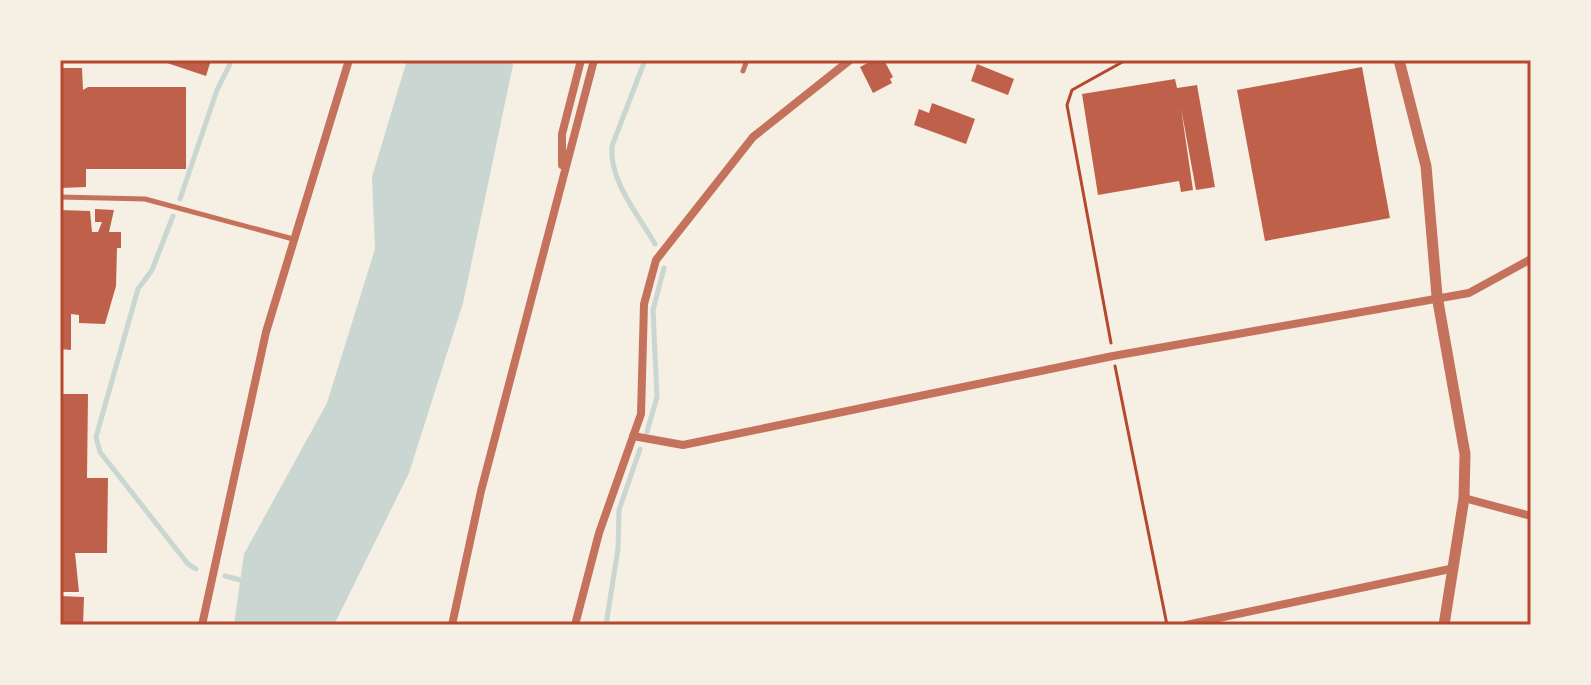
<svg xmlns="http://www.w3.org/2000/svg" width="1591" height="685" viewBox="0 0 1591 685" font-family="Georgia,serif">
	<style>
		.water { fill: #c9d6d2 }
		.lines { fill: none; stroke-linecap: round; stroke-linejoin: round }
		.stream { stroke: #c9d6d2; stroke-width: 5 }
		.building { fill: #bf614a }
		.path { stroke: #b5482f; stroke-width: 3 }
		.service { stroke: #c5725c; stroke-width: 5 }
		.minor { stroke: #c5725c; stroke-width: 8 }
		.tertiary { stroke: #c5725c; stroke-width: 11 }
		.neatline { fill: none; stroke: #b5482f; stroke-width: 3 }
	</style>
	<rect width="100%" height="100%" fill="#f6efe4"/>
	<polygon class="water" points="407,60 514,60 463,303 409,473 334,625 234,625 244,554 327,403 375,249 372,177"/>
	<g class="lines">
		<g class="stream">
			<path d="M645,60L612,146C609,181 638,214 655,244"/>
			<polyline points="180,199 217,90 232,60"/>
			<polyline points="173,216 152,270 138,289 96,437 100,452 188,564 196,569"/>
			<polyline points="647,432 657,397 653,310 664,268"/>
			<polyline points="225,576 244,581"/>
			<polyline points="606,625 618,549 619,510 640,449"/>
		</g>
	</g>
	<g class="building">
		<polygon points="158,60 211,60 206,76"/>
		<polygon points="873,60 884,60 893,77 890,79 892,83 873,93 860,67"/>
		<polygon points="977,64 1014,79 1008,95 971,81"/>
		<polygon points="1362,67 1390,218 1265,241 1237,90"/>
		<polygon points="60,68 82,68 83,90 88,87 186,87 186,169 86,169 86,187 60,188"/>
		<polygon points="1175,79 1177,88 1197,85 1215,187 1196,190 1181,108 1193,190 1181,192 1179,181 1098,195 1082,94"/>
		<polygon points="932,103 975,119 966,144 914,125 919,109 929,113"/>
		<polygon points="95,209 114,210 109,232 121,232 121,248 117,248 116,286 105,324 79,323 79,315 71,314 71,350 60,349 60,210 90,211 92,232 98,232 102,222 95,222"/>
		<polygon points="60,394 88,394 87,478 108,478 107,553 75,553 79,592 60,592"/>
		<polygon points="60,596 84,597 83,625 60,625"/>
	</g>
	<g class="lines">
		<g class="path">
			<polyline points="1111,343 1067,105 1072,90 1126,60"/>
			<polyline points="1115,366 1167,625"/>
		</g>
		<g class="service">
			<polyline points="743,71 747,60"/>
			<polyline points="60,197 145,199 293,239"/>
		</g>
		<g class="minor">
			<polyline points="562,165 562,134 581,60"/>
			<polyline points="633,436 683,445 1113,356 1469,293 1531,259"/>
			<polyline points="1464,498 1531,516"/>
			<polyline points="202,625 266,332 349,60"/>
			<polyline points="452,625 481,491 594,60"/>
			<polyline points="575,625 599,533 641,414 644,304 656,260 753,137 850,60"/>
			<polyline points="1186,625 1450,569"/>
		</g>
		<polyline class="tertiary" points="1399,60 1426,166 1437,296 1465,454 1464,498 1444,625"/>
	</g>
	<rect width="1591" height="685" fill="none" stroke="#f6efe4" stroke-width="124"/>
	<rect x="62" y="62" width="1467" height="561" class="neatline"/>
</svg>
